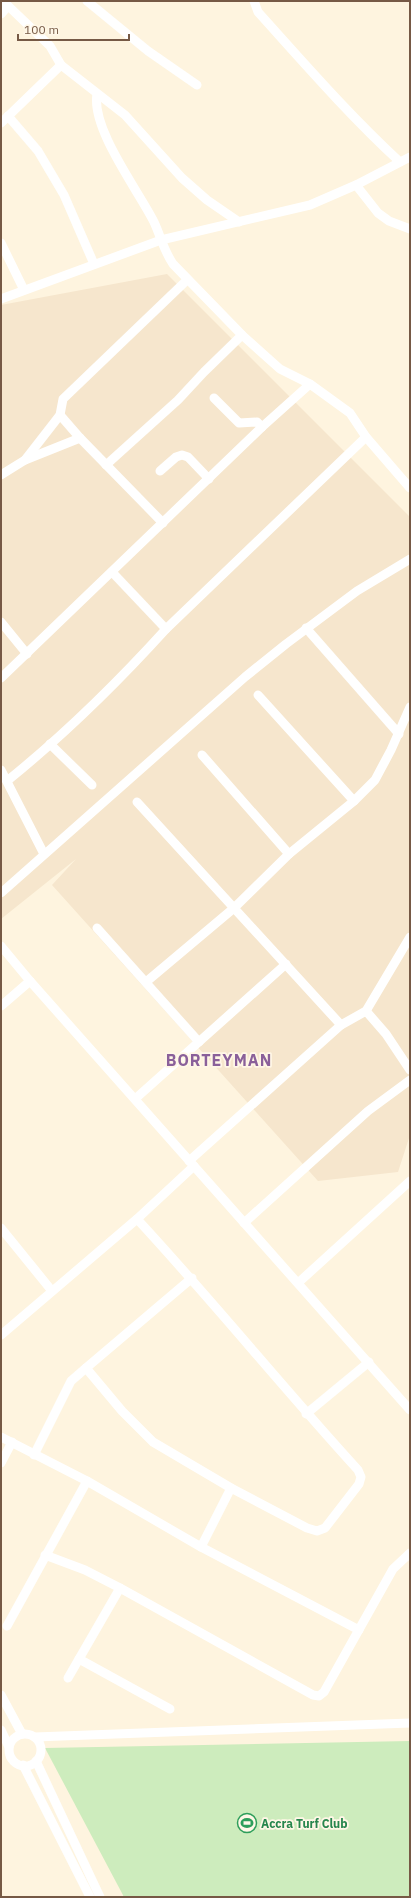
<svg xmlns="http://www.w3.org/2000/svg" width="411" height="1898" viewBox="0 0 411 1898" font-family="'IBM Plex Sans',sans-serif">
	<style>
		.residential { fill: #f6e6cd }
		.green { fill: #cdecbd }
		.lines { fill: none; stroke-linecap: round; stroke-linejoin: round }
		.minor { stroke: #fff; stroke-width: 9 }
		.labels { text-anchor: middle; dominant-baseline: central; stroke-width: 3.5; stroke-linejoin: round; paint-order: stroke }
		.leisure-label { font-size: 12px; font-weight: bold; fill: #27864d; stroke: #fff7e7; text-anchor: start }
		.district-label { font-size: 16px; font-weight: bold; letter-spacing: 1px; fill: #8a609a; stroke: #fff7e7 }
	</style>
	<rect width="100%" height="100%" fill="#fef4df"/>
	<polygon class="residential" points="167,274 410,517 410,1135 398,1172 318,1181 52,885 76,859 1,919 1,305"/>
	<polygon class="green" points="410,1741 410,1897 124,1897 45,1748"/>
	<g class="lines">
		<g class="minor">
			<polyline points="3,1 50,46 61,65 125,115 182,178 207,200 239,222"/>
			<polyline points="87,1 148,51 197,85"/>
			<path d="M254,1L258,12C304,63 349,115 400,162"/>
			<polyline points="1,14 8,6"/>
			<path d="M97,94C91,129 138,190 154,222C161,237 163,249 173,264L242,335L280,369L310,384L350,413L366,437L410,488"/>
			<polyline points="8,116 38,151 64,195 94,264"/>
			<polyline points="1,123 61,65"/>
			<polyline points="356,185 378,213 389,221 410,229"/>
			<polyline points="1,243 24,290"/>
			<polyline points="1,299 161,240 310,205 356,185 410,157"/>
			<polyline points="214,398 239,423 257,422 262,427"/>
			<polyline points="60,415 80,438 163,523"/>
			<polyline points="25,460 60,415 63,399 187,280"/>
			<polyline points="106,465 178,400 204,372 242,335"/>
			<polyline points="160,471 176,457 182,455 188,457 209,479"/>
			<polyline points="1,475 25,460 80,438"/>
			<polyline points="112,572 166,629"/>
			<polyline points="1,622 27,654"/>
			<polyline points="306,628 399,734"/>
			<polyline points="1,678 262,427 310,384"/>
			<polyline points="258,695 354,801"/>
			<polyline points="50,744 92,785"/>
			<polyline points="202,755 289,854"/>
			<polyline points="1,770 44,854"/>
			<path d="M7,781C64,735 117,683 166,629L366,437"/>
			<polyline points="137,802 341,1025"/>
			<polyline points="1,893 245,677 286,644 357,591 410,559"/>
			<polyline points="97,928 199,1042"/>
			<polyline points="1,946 30,981 410,1410"/>
			<polyline points="146,982 234,908 289,854 354,801 375,780 391,750 410,707"/>
			<polyline points="1,1006 30,981"/>
			<polyline points="366,1011 386,1034 410,1070"/>
			<polyline points="135,1099 286,964"/>
			<polyline points="189,1161 341,1025 366,1011 410,937"/>
			<path d="M137,1219C213,1301 283,1388 358,1470L361,1477L359,1484L325,1528L317,1531L307,1528L231,1488L153,1442L122,1411L86,1368L192,1278"/>
			<polyline points="244,1223 368,1111 410,1080"/>
			<polyline points="1,1228 52,1291"/>
			<polyline points="298,1283 410,1181"/>
			<polyline points="1,1335 137,1219 194,1166"/>
			<polyline points="306,1414 369,1362"/>
			<polyline points="1,1437 87,1481 201,1547 359,1630"/>
			<polyline points="34,1455 71,1381 86,1368"/>
			<polyline points="1,1463 12,1442"/>
			<polyline points="201,1547 231,1488"/>
			<polyline points="45,1555 85,1570 120,1588 313,1695 319,1696 324,1692 393,1569 410,1553"/>
			<polyline points="7,1626 87,1481"/>
			<polyline points="79,1659 170,1709"/>
			<polyline points="68,1678 120,1588"/>
			<polyline points="1,1695 22,1734"/>
			<polyline points="1,1730 9,1747"/>
			<circle cx="25" cy="1750" r="16"/>
			<polyline points="35,1737 410,1723"/>
			<polyline points="36,1761 100,1897"/>
			<polyline points="23,1765 90,1897"/>
		</g>
	</g>
	<defs>
		<g id="stadium-ring" transform="scale(1)"><circle r="9.5" fill="#fff7e7" stroke="#2e9e5b" stroke-width="1.5"/><path d="M0-5a6.5 5 0 1 0 0 10a6.5 5 0 1 0 0-10ZM-3.5-1.8h7v3.6h-7Z" fill="#2e9e5b"/></g>
	</defs>
	<g fill-rule="evenodd">
		<use href="#stadium-ring" x="247" y="1823"/>
	</g>
	<g class="labels">
		<g class="leisure-label">
			<text x="261" y="1823">Accra Turf Club</text>
		</g>
		<g class="district-label">
			<text x="219" y="1060">BORTEYMAN</text>
		</g>
	</g>
	<rect width="411" height="1898" fill="none" stroke="#765945" stroke-width="4"/>
	<path d="M18 34v6h111v-6" fill="none" stroke="#765945" stroke-width="2"/>
	<text x="24" y="34" font-size="12" fill="#765945" stroke="#fff7e7" stroke-width="3" paint-order="stroke">100 m</text>
</svg>
